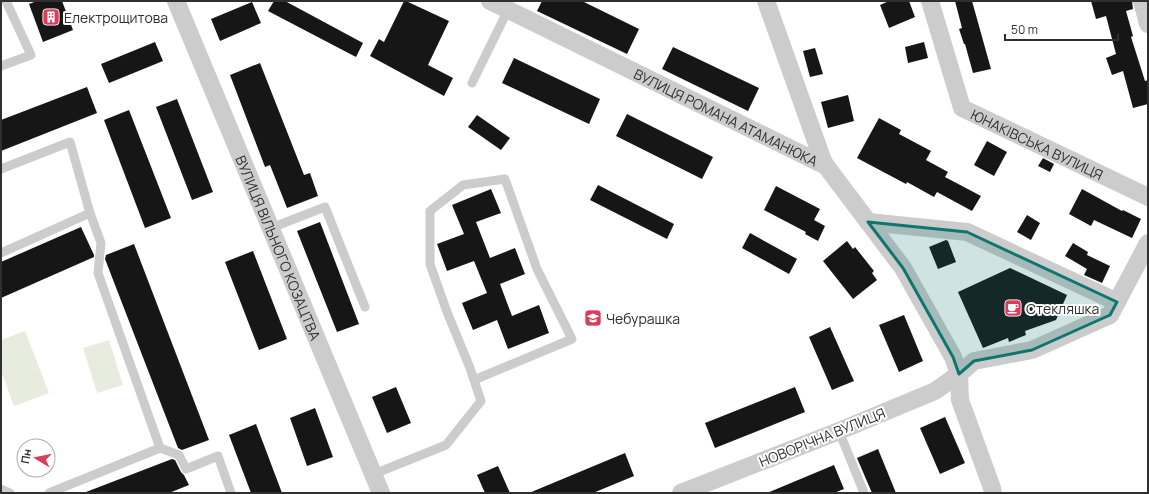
<svg xmlns="http://www.w3.org/2000/svg" width="1149" height="494" viewBox="0 0 1149 494" font-family="Manrope,sans-serif">
	<style>
		.green { fill: #e7ecde }
		.building { fill: #161616 }
		.lines { fill: none; stroke-linecap: round; stroke-linejoin: round }
		.lane { stroke: #ccc; stroke-width: 9 }
		.street { stroke: #ccc; stroke-width: 18 }
		.marked { fill: #0f766e; fill-opacity: 0.2; stroke: #0f766e; stroke-width: 3; stroke-linejoin: round }
		.labels { text-anchor: middle; dominant-baseline: central; stroke-width: 4; stroke-linejoin: round; paint-order: stroke }
		.poi-label { font-size: 14px; fill: #2f2f2f; stroke: #fff; text-anchor: start }
		.street-label { font-size: 14px; fill: #2f2f2f; stroke: #fff }
	</style>
	<rect width="100%" height="100%" fill="#fff"/>
	<g class="green">
		<polygon points="25,331 49,393 14,406 1,371 1,340"/>
		<polygon points="109,340 123,385 97,393 83,348"/>
	</g>
	<g class="building">
		<polygon points="37,1 62,1 73,30 43,42 29,4"/>
		<polygon points="274,1 285,1 363,43 356,57 268,11"/>
		<polygon points="404,1 406,1 449,21 428,65 453,78 444,96 370,56 379,39 384,42"/>
		<polygon points="542,1 582,1 639,29 627,54 537,11"/>
		<polygon points="889,1 909,1 915,17 889,28 880,5"/>
		<polygon points="955,1 972,1 991,69 973,73 965,44 964,44 959,29 962,28"/>
		<polygon points="1091,1 1132,1 1133,9 1126,11 1133,36 1131,37 1145,81 1148,80 1148,104 1133,108 1123,71 1112,75 1106,58 1116,54 1106,16 1096,19"/>
		<polygon points="252,2 261,23 220,41 211,19"/>
		<polygon points="155,42 163,61 109,83 101,64"/>
		<polygon points="924,42 928,58 908,63 905,47"/>
		<polygon points="673,47 759,88 748,111 662,69"/>
		<polygon points="815,48 823,74 810,77 803,51"/>
		<polygon points="514,58 600,99 589,124 502,83"/>
		<polygon points="260,63 304,175 310,173 318,196 287,208 270,165 265,167 230,75"/>
		<polygon points="87,87 97,113 1,151 1,120"/>
		<polygon points="848,95 854,121 828,128 821,102"/>
		<polygon points="177,99 213,192 192,200 156,107"/>
		<polygon points="129,110 171,218 145,228 104,120"/>
		<polygon points="627,114 713,157 702,179 616,136"/>
		<polygon points="477,115 510,138 501,150 468,127"/>
		<polygon points="879,118 901,130 899,134 931,151 926,160 948,172 945,177 981,196 972,211 937,192 934,197 907,182 906,184 857,158"/>
		<polygon points="987,141 1007,152 994,176 974,165"/>
		<polygon points="1043,158 1054,164 1050,172 1038,166"/>
		<polygon points="598,185 674,224 667,239 590,200"/>
		<polygon points="776,186 820,209 814,220 825,226 818,241 805,234 806,232 764,210"/>
		<polygon points="491,189 501,213 476,222 490,258 515,248 525,274 500,284 512,316 539,305 549,333 508,349 497,320 473,330 462,303 487,293 474,261 447,271 437,244 464,234 452,205"/>
		<polygon points="1082,189 1122,211 1123,210 1141,219 1132,238 1094,220 1091,226 1069,214"/>
		<polygon points="1027,215 1040,223 1031,240 1017,232"/>
		<polygon points="320,222 359,324 337,332 297,231"/>
		<polygon points="81,227 94,255 94,257 1,298 1,262"/>
		<polygon points="750,233 797,259 789,274 742,248"/>
		<polygon points="946,240 948,241 956,262 938,269 929,247"/>
		<polygon points="847,241 853,249 855,247 874,271 872,273 877,280 853,299 823,261"/>
		<polygon points="1073,243 1088,252 1087,255 1110,266 1102,283 1084,275 1087,269 1065,256"/>
		<polygon points="134,244 209,440 182,450 178,448 105,259 106,255"/>
		<polygon points="253,251 287,339 259,350 225,262"/>
		<polygon points="1010,268 1067,295 1056,320 1025,331 1026,335 1009,342 1008,338 983,348 958,292"/>
		<polygon points="904,315 923,361 899,372 879,325"/>
		<polygon points="830,327 854,381 832,390 809,337"/>
		<polygon points="396,387 411,423 387,433 372,397"/>
		<polygon points="795,387 805,412 715,448 705,423"/>
		<polygon points="315,408 333,457 307,466 290,418"/>
		<polygon points="945,417 965,463 940,474 920,428"/>
		<polygon points="256,424 282,493 251,493 229,435"/>
		<polygon points="878,449 896,493 872,493 857,458"/>
		<polygon points="625,453 634,476 593,493 529,493"/>
		<polygon points="172,459 175,460 181,472 184,475 189,485 169,493 86,493 86,492"/>
		<polygon points="834,465 844,489 834,493 767,493"/>
		<polygon points="498,466 510,493 485,493 477,475"/>
	</g>
	<g class="lines">
		<g class="lane">
			<polyline points="1,66 31,55 6,1"/>
			<polyline points="472,83 508,10"/>
			<polyline points="1,169 70,142 90,213"/>
			<polyline points="271,228 325,207 365,307"/>
			<polyline points="1,253 90,213 101,243 98,273 160,448"/>
			<polyline points="839,431 864,493"/>
			<polyline points="374,474 446,445 481,401 470,368 447,312 430,264 430,211 463,185 505,179 537,269 572,339 474,380"/>
			<polyline points="1,489 10,493"/>
			<polyline points="49,493 160,448 179,455 186,469 218,456 231,493"/>
		</g>
		<g class="street">
			<path id="s1" d="M176,1L381,493"/>
			<path id="s2" d="M490,1L826,166L903,268L953,357L959,374L935,391L839,431L681,493"/>
			<polyline points="766,1 823,161 826,166"/>
			<path id="s3" d="M930,1L962,108L1148,197"/>
			<polyline points="1142,1 1148,24"/>
			<polyline points="868,222 967,232 1117,302"/>
			<polyline points="993,493 992,488 960,400 959,374 974,361 1032,350 1110,315 1148,243"/>
		</g>
	</g>
	<path class="marked" d="M868,222L967,232L1117,302L1110,315L1032,350L974,361L959,374L953,357L903,268Z"/>
	<defs>
		<g id="building-square" transform="scale(0.9)"><rect x="-9" y="-9" width="18" height="18" rx="4" fill="#db3c5c" stroke="#fff"/><path d="M-4-6H4V6H1V3H-1V6H-4ZM-2.5-4.3h1.7v1.8h-1.7ZM.8-4.3h1.7v1.8H.8ZM-2.5-1h1.7V.8h-1.7ZM.8-1h1.7V.8H.8Z" fill="#fff"/></g>
		<g id="cafe-square" transform="scale(0.9)"><rect x="-9" y="-9" width="18" height="18" rx="4" fill="#db3c5c" stroke="#fff"/><path d="M-5.5-4.5H6V0H3Q3 3.5 0 3.5H-2.5Q-5.5 3.5-5.5 0ZM3-3.2v2h1.7v-2ZM-6 4.5H4V6H-6Z" fill="#fff"/></g>
		<g id="school-square" transform="scale(0.9)"><rect x="-9" y="-9" width="18" height="18" rx="4" fill="#db3c5c" stroke="#fff"/><path d="M0-5L7-2L0 1L-7-2ZM-4 1L0 2.5L4 1V4Q0 6-4 4Z" fill="#fff"/></g>
	</defs>
	<g fill-rule="evenodd">
		<use href="#building-square" x="51" y="17"/>
		<use href="#cafe-square" x="1013" y="308"/>
		<use href="#school-square" x="593" y="318"/>
	</g>
	<g class="labels">
		<g class="poi-label">
			<text x="64" y="17">Електрощитова</text>
			<text x="1026" y="308">Стекляшка</text>
			<text x="606" y="318">Чебурашка</text>
		</g>
		<g class="street-label">
			<text stroke="none"><textPath href="#s2" startOffset="263">ВУЛИЦЯ РОМАНА АТАМАНЮКА</textPath></text>
			<text stroke="none"><textPath href="#s3" startOffset="195">ЮНАКІВСЬКА ВУЛИЦЯ</textPath></text>
			<text stroke="none"><textPath href="#s1" startOffset="267">ВУЛИЦЯ ВІЛЬНОГО КОЗАЦТВА</textPath></text>
			<text transform="translate(822 437) rotate(-22)">НОВОРІЧНА ВУЛИЦЯ</text>
		</g>
	</g>
	<rect width="1149" height="494" fill="none" stroke="#2f2f2f" stroke-width="4"/>
	<g transform="translate(36 458) rotate(280)"><circle r="19" fill="#ffffff" stroke="#acacac"/>
	<path d="M0-3L7 15L0 10L-7 15Z" fill="#db3c5c"/>
	<text y="-6" font-size="11" font-weight="bold" text-anchor="middle" fill="#2f2f2f">Пн</text>
	</g>
	<path d="M1005 34v6h113v-6" fill="none" stroke="#2f2f2f" stroke-width="2"/>
	<text x="1011" y="34" font-size="12" fill="#2f2f2f" stroke="#ffffff" stroke-width="3" paint-order="stroke">50 m</text>
</svg>
